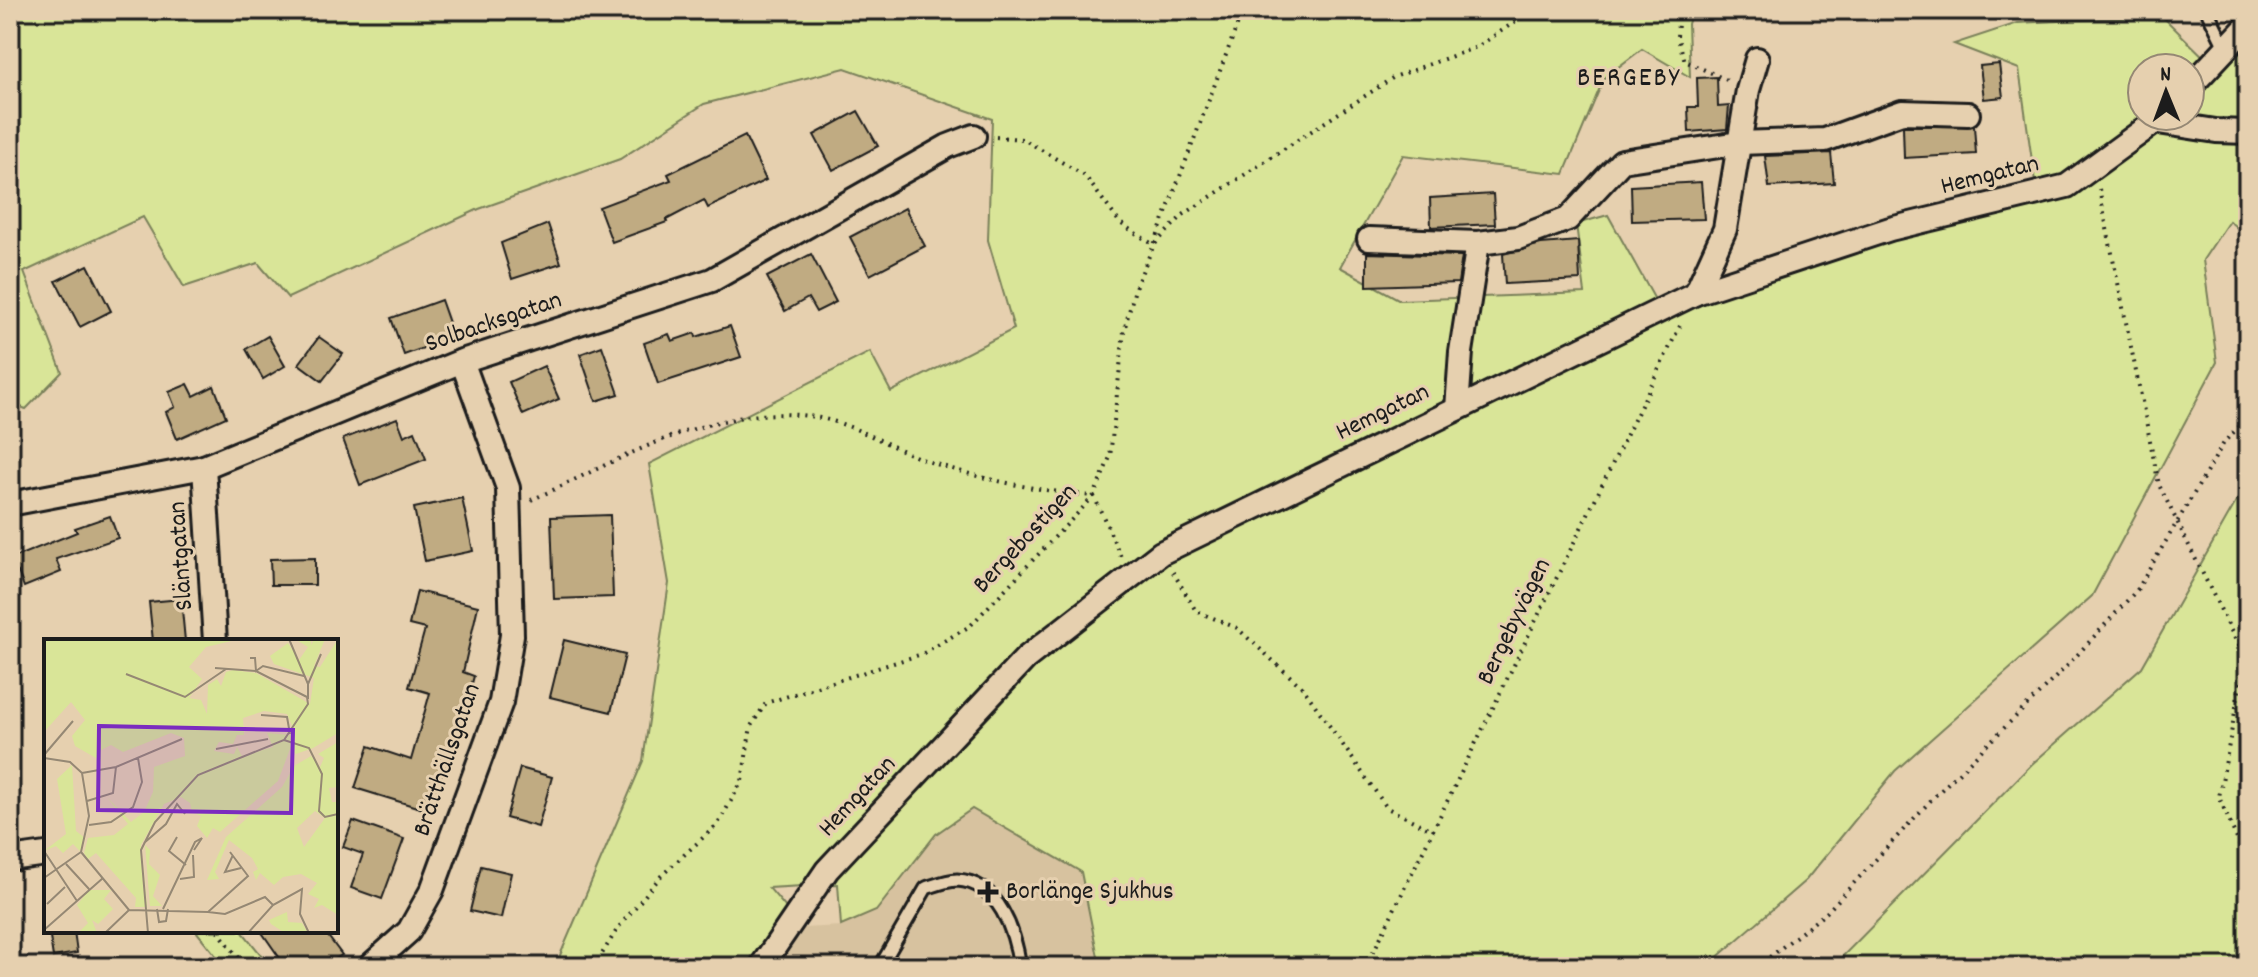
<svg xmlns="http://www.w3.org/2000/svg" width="2258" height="977" viewBox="0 0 2258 977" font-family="Dekko,sans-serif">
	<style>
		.built { fill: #d7c29f }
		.green { fill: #d9e598; stroke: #7a805a; stroke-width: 2; fill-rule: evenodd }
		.building { fill: #c0ab82; stroke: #1c1c1c; stroke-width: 2 }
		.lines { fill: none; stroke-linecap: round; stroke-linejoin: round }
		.service-casing { stroke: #1c1c1c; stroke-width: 17 }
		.minor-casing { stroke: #1c1c1c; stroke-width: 28 }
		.path { stroke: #1c1c1c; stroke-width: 4; stroke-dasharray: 2 6; stroke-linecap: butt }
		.service { stroke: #e6d0af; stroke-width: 11 }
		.minor { stroke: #e6d0af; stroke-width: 22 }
		.poi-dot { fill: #1c1c1c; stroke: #e6d0af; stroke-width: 3 }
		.labels { text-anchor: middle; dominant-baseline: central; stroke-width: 6; stroke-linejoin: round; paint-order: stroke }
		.street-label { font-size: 26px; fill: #1c1c1c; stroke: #e6d0af }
		.poi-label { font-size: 26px; fill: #1c1c1c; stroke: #e6d0af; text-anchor: start }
		.neighbourhood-label { font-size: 28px; letter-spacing: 2px; fill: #1c1c1c; stroke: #e6d0af }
		.inset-road { fill: none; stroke: #958874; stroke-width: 2 }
		.view { fill: #7b2cbf; fill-opacity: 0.15; stroke: #7b2cbf; stroke-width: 4 }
		.inset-edge { fill: none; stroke: #1c1c1c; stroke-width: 4 }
	</style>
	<rect width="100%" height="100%" fill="#e6d0af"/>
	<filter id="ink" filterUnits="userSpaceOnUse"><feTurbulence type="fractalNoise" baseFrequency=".0125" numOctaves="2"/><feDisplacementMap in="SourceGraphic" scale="16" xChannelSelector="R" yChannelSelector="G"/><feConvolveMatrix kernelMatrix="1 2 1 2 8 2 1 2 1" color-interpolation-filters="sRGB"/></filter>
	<g filter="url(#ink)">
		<polygon class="built" points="972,808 1081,872 1100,967 777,967 803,928 841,926 876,911 936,834"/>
		<g class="green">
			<path d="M10,10H1692L1688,24L1690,77L1642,49L1604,78L1564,174L1403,155L1340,267L1400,300L1585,293L1576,224L1608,215L1664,316L1894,235L2038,203L2019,69L1954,44L2018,23L2162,16L2218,71L2248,41V237L2229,221L2203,260L2217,362L2092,596L1895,771L1806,880L1706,967H1100L1081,872L972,809L936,834L876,911L841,926L838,884L769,888L787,909L748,967H555L643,761L669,583L649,464L870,352L891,392L1014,329L988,240L992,119L845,68L704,104L620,159L479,209L288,298L258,263L184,287L143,217L24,272L62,372L26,409L10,403ZM2142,68H2190V116H2142Z"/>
			<polygon points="2248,481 2248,967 1832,967 2032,764 2142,667"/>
			<polygon points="196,931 242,931 271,967 225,967"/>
		</g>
		<g class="building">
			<polygon points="1999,64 2003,97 1984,99 1980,66"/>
			<polygon points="1717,77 1718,107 1729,106 1727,129 1689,132 1688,107 1698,107 1697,78"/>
			<polygon points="858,111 878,146 833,170 814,135"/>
			<polygon points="1903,126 1974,126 1976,154 1904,158"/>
			<polygon points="745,136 766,180 708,208 704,200 666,220 667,222 612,242 599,207 671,180 668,174"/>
			<polygon points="1831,153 1834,183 1769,187 1765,156"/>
			<polygon points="1701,182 1704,219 1632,221 1631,186"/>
			<polygon points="1493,194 1495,224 1431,227 1430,198"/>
			<polygon points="905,208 925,246 870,275 850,237"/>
			<polygon points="548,224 561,263 512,279 501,243"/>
			<polygon points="1578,241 1580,280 1505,284 1503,254 1541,244"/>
			<polygon points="1367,253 1462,256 1458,283 1367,286"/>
			<polygon points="811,254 836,302 816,312 808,298 785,311 767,277"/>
			<polygon points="88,265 111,311 80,327 56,281"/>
			<polygon points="441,300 454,337 404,355 391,318"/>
			<polygon points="730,326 741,357 658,384 644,343 669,334 672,341 695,333 696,337"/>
			<polygon points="268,336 285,366 263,379 246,349"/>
			<polygon points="319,337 343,354 322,381 299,364"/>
			<polygon points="602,346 619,394 596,401 580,354"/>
			<polygon points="544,366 559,399 523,415 509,382"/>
			<polygon points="188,384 194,396 214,386 226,417 177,439 166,412 175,407 169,392"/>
			<polygon points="397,418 404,436 415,431 426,459 360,485 343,439"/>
			<polygon points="462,498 473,551 425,561 414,508"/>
			<polygon points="610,515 613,597 554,599 551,517"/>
			<polygon points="110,516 118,538 56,559 61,572 24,587 18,572 14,574 10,559 77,532 75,528"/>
			<polygon points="315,558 315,585 271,585 270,559"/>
			<polygon points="417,591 478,606 463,672 474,676 452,753 448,752 433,812 355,788 369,746 411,760 430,693 409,687 425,629 409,625"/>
			<polygon points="181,599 185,641 153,641 149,602"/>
			<polygon points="564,640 625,655 611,712 550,697"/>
			<polygon points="520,768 552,777 538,827 506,818"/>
			<polygon points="353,821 404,839 382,899 351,888 363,854 343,847"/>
			<polygon points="481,866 511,873 501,918 470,911"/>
			<polygon points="49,931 74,931 77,953 53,957"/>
			<polygon points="261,931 324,931 342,955 321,967 286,967"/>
		</g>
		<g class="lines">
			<g class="service-casing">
				<g id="service">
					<polyline points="2207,10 2226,49"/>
					<path d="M880,967L926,888C935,885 948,880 957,880C999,882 1015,932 1020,967"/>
				</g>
			</g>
			<g class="minor-casing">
				<g id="minor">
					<polyline points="2190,87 2248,25"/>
					<polyline points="2158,122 2216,131 2248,132"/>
					<polyline points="1369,239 1478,243 1518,238 1568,219 1622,161 1739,143 1825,140 1902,112 1968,114"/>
					<polyline points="1696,293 1725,229 1748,90 1757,59"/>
					<polyline points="1457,409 1461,352 1478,243"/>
					<polyline points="204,467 215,641"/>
					<polyline points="10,504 204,467 462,361 712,280 948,146 974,136"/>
					<polyline points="10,859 46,854"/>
					<polyline points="369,967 409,931 432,890 501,702 512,635 508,488 462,361"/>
					<polyline points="761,967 827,870 1026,658 1161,553 1696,293 1890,229 2067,186 2163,116"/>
				</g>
			</g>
			<g class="path">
				<polyline points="1679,10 1677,36 1685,61 1727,80"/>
				<polyline points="996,137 1023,139 1085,176 1120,223 1154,245 1243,10"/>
				<polyline points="2099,189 2159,485 2245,659 2219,797 2248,865"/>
				<path d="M531,500C619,461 719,398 820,418C860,426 894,450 933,463C985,480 1039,491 1094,496L1121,557"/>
				<polyline points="1173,572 1196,611 1237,628 1303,688 1387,808 1432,830"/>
				<polyline points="218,931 246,967"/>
				<polyline points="594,967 618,928 661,876 718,824 742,781 751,726 766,703 922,654 970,626 1094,496 1110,457 1124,331 1136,285 1154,245 1183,215 1394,77 1477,47 1533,10"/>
				<polyline points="1366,967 1680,326"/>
				<polyline points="1757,967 1827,912 1933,798 2067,666 2137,590 2225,441 2248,418"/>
			</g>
			<use href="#service" class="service"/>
			<use href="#minor" class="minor"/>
		</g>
	</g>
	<path class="poi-dot" d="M984 880h8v8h8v8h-8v8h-8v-8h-8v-8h8z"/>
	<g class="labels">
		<g class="street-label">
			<text transform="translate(1990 176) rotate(-14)">Hemgatan</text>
			<text transform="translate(494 323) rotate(-19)">Solbacksgatan</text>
			<text transform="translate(1383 413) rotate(-26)">Hemgatan</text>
			<text transform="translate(1026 539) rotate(-47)">Bergebostigen</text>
			<text transform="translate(182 556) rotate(-94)">Släntgatan</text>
			<text transform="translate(1515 622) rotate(-64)">Bergebyvägen</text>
			<text transform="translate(448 760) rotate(-71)">Brätthällsgatan</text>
			<text transform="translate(858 797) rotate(-47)">Hemgatan</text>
		</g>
		<g class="poi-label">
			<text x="1006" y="892">Borlänge Sjukhus</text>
		</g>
		<g class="neighbourhood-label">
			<text x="1629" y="80">BERGEBY</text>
		</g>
	</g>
	<g transform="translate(44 639)">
		<rect width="294" height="294" fill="#e6d0af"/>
		<path d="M0,0H196L162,8L145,28L158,40L145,59L157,61L163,75L164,46L173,40L177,47L182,33L189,31L212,34L266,65L270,39L230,25L226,17L244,4L255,21L264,8L251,0H267V6L270,0H281L270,27L276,28L294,0V94L269,109L252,115L246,110L234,142L176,193L169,189L163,199L153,187L157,177L148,173L146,164L137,158L120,165L97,206L103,268H91L92,259L52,214L44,220L40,214L44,199L70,196L84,185L63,158L87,183L100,173L109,153L110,128L141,117L140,99L127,94L79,113L67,106L57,111V122L31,107L28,97L41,81L27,63L0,93ZM220,72L243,75L250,91L246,96L223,94L229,108L198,117L193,108L190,115L170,112L175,103L189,105L193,96H200L199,79ZM294,103V148L285,149L288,163H294V276L278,266L270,269L275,260L264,255L273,244L257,235L239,238L230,246L216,234L212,241L209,233L214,230L208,219L185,201L171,233L175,240L163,241L182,198L238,148L250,127L267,117L276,128L280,119L274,115ZM271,172L281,179L260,208L253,189ZM28,126L32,192L41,199L36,212L29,205L19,214L12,207L0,212L22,195L13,140ZM101,206L106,211L105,225L116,236L109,257L118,267H106ZM45,251H67L60,260L69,270L54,285L48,281L53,294H34L44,284L33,266ZM243,273L244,283L258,284L264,294H241L227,285L225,281Z" fill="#d9e598" fill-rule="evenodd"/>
		<path class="inset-road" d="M245,0L264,45V60M206,19H211L212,32L219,27L260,37M82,35L141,58L182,30M264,45L277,15M217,76L243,78L246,95M240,101L265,109L278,135L275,172L281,178L294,175M172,110L224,100M0,116L29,82M0,119L26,123L38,134L45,177L37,213L0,239M38,134L72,128L138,100M43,162L69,154L72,128M45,186L67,183L89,168L98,143L94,119M133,198L125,212L142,226M100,204L122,185L133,165L141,175M0,212L33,262M37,213L85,271M189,216L181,233L197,229M22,225L45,250M136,240L150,238L149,216M3,265L21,248M113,270L115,283L122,282L124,270M119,270L151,203L158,199L150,211M164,273L181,275L221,258L229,266M0,291L59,239M61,294L85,271L164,273L204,237L186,213M104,294L97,211L111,183L154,136L240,101L264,65L263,58L212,32L171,29M204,294L229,266L258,250L256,275L265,294"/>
		<path class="view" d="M55,87L249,91L247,174L54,171Z"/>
		<rect width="294" height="294" class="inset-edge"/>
	</g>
	<rect width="2258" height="977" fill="none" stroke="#e6d0af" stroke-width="40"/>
	<rect x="20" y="20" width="2218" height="937" fill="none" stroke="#1c1c1c" stroke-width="3" filter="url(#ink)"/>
	<g transform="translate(2166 92) rotate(359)"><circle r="38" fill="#e6d0af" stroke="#958874" stroke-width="2"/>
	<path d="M0-6L14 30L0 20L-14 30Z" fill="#1c1c1c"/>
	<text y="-12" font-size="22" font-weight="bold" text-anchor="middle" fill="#1c1c1c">N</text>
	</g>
</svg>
